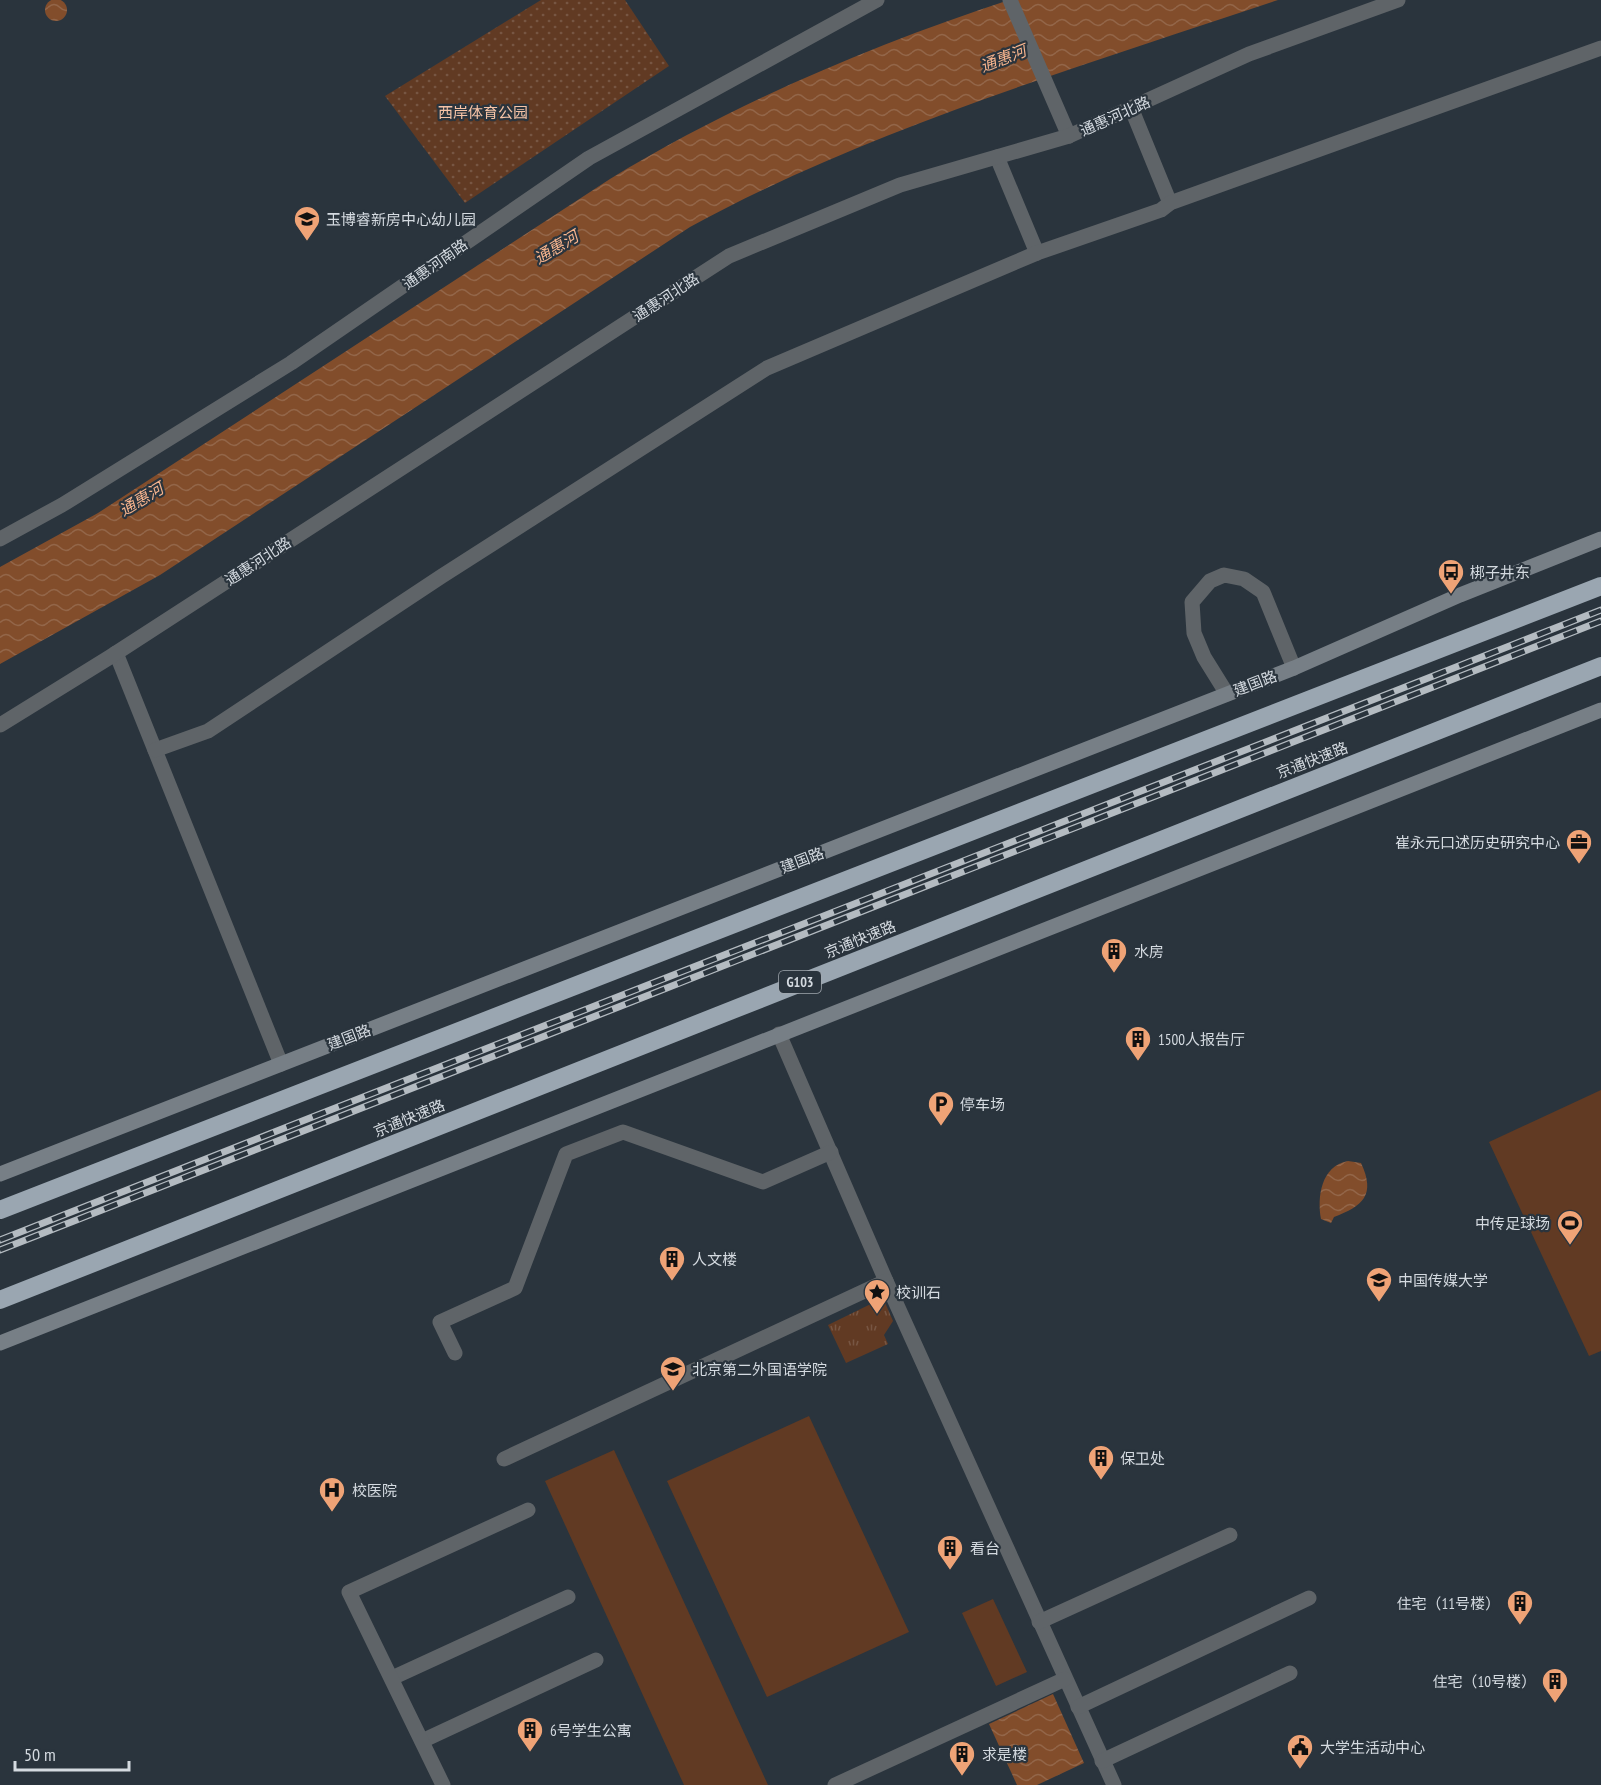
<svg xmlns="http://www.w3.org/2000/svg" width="1601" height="1785" viewBox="0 0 1601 1785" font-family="'PT Sans Narrow','Noto Sans SC',sans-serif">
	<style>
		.grass { fill: url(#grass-tufts) }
		.park { fill: url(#park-dots) }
		.garden { fill: #613a23 }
		.water { fill: url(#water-waves) }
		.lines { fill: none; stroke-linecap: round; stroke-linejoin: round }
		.street { stroke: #5f6468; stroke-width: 15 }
		.secondary { stroke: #777f86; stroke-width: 15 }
		.highway { stroke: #9aa6b1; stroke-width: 18 }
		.rail-casing { stroke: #b4bbc1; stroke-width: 7 }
		.rail { stroke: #2a343d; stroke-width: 4.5; stroke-dasharray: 14; stroke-linecap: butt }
		.labels { text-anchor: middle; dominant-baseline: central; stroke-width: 4.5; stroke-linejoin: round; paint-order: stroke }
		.shield { fill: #2a343d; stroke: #a1a8af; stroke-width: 1.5 }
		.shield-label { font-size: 14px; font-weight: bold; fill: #d4dae0 }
		.park-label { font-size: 15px; fill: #f7c4a7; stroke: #2a343d }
		.street-label { font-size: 15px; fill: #d4dae0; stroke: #2a343d }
		.poi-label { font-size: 15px; fill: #d4dae0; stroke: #2a343d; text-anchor: start }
		.water-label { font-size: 16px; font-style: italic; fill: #f8b58e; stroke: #2a343d }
	</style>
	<defs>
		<pattern id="grass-tufts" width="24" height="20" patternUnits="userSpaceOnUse" patternTransform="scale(1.5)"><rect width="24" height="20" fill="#613a23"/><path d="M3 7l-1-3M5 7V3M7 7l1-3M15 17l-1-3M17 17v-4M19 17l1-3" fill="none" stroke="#775643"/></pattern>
		<pattern id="park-dots" width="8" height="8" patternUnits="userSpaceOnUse" patternTransform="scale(1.5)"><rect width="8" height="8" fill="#613a23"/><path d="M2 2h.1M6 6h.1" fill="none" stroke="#775643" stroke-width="1.8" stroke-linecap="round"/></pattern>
		<pattern id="water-waves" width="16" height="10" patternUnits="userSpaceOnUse" patternTransform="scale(1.5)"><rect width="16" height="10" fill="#824d2b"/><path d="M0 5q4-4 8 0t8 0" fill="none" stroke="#936649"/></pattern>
	</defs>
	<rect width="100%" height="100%" fill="#2a343d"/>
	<polygon class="grass" points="883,1298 893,1321 884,1335 888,1344 846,1363 828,1325"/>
	<polygon class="park" points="541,0 625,0 669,66 465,203 385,96"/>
	<g class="garden">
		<polygon points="1601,1090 1601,1351 1589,1356 1489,1142"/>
		<polygon points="809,1416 909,1632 767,1697 667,1481"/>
		<polygon points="614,1450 768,1785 684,1785 545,1481"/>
		<polygon points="993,1599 1027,1672 996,1686 962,1613"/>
	</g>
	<g class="water">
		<circle cx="56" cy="10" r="11"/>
		<path d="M1009,0H1278C1083,66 871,128 690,227L160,575L0,664V567L98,513L610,179C733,104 872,45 1009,0Z"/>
		<path d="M1348,1161L1361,1163C1376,1195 1363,1206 1334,1217L1331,1223L1321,1219C1317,1197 1321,1166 1348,1161Z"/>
		<polygon points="1053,1694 1084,1763 1037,1785 1017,1785 989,1724"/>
	</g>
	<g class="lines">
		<g class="street">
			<polyline points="1010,0 1069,136"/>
			<polyline points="1132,110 1170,203"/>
			<polyline points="997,157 1037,253"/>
			<polyline points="0,539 62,505 291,363 589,158 877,0"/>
			<polyline points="116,653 281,1064"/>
			<polyline points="1227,694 1204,657 1194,633 1192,602 1210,581 1224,575 1244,579 1263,592 1294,668"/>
			<polyline points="0,725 110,657 729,256 900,185 1069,136 1249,54 1398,0"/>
			<polyline points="155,750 208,731 442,576 767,368 1037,253 1161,210 1170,203 1601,48"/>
			<polyline points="779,1034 886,1281 1114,1785"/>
			<polyline points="455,1353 440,1322 515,1288 566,1154 623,1132 763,1182 831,1152"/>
			<polyline points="504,1459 886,1281"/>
			<polyline points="1039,1622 1230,1535"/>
			<polyline points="392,1678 568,1597"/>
			<polyline points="1078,1707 1309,1598"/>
			<polyline points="422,1741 596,1660"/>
			<polyline points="1102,1761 1290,1673"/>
			<polyline points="443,1785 349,1592 528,1510"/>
			<polyline points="835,1785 1065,1679"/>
		</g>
		<g class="secondary">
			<polyline points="0,1174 1294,668 1460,595 1601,539"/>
			<polyline points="0,1343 1601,710"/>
		</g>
		<g class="highway">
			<polyline points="0,1210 1601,586"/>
			<polyline points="0,1300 1601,666"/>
		</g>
		<g class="rail-casing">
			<g id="rail">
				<polyline points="0,1240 1601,610"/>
				<polyline points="0,1250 1601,621"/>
			</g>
		</g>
		<use href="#rail" class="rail"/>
	</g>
	<defs>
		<g id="school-pin" transform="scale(1.35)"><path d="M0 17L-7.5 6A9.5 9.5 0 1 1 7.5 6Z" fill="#efa376" stroke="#2a343d"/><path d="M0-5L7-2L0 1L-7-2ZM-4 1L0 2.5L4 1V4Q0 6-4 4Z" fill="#111"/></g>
		<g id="bus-pin" transform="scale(1.35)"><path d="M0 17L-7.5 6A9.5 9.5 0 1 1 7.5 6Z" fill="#efa376" stroke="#2a343d"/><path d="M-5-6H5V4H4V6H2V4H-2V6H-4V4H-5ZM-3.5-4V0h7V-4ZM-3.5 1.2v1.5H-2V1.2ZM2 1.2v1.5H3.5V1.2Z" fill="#111"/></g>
		<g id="office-pin" transform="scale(1.35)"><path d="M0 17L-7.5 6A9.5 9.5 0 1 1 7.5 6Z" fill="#efa376" stroke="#2a343d"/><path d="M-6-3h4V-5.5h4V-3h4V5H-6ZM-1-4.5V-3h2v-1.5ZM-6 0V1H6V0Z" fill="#111"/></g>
		<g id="building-pin" transform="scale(1.35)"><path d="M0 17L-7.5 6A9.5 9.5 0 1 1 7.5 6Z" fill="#efa376" stroke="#2a343d"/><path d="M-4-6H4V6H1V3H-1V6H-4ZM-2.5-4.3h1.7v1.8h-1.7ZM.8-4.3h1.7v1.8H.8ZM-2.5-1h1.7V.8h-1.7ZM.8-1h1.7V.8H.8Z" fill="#111"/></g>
		<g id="parking-pin" transform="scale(1.35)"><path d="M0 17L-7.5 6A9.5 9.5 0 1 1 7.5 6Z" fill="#efa376" stroke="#2a343d"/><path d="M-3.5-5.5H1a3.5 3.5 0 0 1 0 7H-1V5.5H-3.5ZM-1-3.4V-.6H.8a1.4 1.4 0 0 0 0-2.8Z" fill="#111"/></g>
		<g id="stadium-pin" transform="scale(1.35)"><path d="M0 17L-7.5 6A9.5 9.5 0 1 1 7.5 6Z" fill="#efa376" stroke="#2a343d"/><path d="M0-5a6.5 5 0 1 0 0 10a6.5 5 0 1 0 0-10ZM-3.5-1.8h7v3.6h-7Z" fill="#111"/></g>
		<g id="university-pin" transform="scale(1.35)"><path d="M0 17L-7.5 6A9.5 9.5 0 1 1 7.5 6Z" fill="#efa376" stroke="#2a343d"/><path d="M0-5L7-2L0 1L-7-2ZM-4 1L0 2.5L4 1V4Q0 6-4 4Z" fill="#111"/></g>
		<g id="sight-pin" transform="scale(1.35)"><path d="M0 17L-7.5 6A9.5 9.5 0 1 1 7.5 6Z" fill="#efa376" stroke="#2a343d"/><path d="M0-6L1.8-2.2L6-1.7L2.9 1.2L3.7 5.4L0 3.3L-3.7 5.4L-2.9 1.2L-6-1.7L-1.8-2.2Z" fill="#111"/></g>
		<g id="hospital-pin" transform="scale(1.35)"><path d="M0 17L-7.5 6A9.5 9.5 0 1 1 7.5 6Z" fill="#efa376" stroke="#2a343d"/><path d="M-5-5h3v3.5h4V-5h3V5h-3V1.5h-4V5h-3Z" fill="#111"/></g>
		<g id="civic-pin" transform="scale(1.35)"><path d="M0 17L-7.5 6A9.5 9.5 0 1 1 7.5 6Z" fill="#efa376" stroke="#2a343d"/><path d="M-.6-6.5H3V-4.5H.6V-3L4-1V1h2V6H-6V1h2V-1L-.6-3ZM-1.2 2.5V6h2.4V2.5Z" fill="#111"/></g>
	</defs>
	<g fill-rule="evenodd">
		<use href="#school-pin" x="307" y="219"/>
		<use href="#bus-pin" x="1451" y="572"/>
		<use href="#office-pin" x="1579" y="842"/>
		<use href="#building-pin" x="1114" y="951"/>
		<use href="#building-pin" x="1138" y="1039"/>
		<use href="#parking-pin" x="941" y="1104"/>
		<use href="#stadium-pin" x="1570" y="1223"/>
		<use href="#building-pin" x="672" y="1259"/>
		<use href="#university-pin" x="1379" y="1280"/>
		<use href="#sight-pin" x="877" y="1292"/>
		<use href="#university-pin" x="673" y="1369"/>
		<use href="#building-pin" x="1101" y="1458"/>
		<use href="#hospital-pin" x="332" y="1490"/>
		<use href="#building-pin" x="950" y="1548"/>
		<use href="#building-pin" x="1520" y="1603"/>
		<use href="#building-pin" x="1555" y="1681"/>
		<use href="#building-pin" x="530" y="1730"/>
		<use href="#civic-pin" x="1300" y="1747"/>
		<use href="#building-pin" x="962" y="1754"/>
	</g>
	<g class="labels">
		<rect class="shield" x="779" y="971" width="42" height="22" rx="4.5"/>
		<g class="shield-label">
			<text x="800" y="982">G103</text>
		</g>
		<g class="park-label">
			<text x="483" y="112">西岸体育公园</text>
		</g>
		<g class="street-label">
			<text transform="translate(1115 116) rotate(-24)">通惠河北路</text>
			<text transform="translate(435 264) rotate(-35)">通惠河南路</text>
			<text transform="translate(666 297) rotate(-33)">通惠河北路</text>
			<text transform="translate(258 561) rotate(-33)">通惠河北路</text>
			<text transform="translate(1255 683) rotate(-21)">建国路</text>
			<text transform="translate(1312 760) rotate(-21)">京通快速路</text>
			<text transform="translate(802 860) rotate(-21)">建国路</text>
			<text transform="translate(860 939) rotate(-22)">京通快速路</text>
			<text transform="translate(349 1037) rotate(-21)">建国路</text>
			<text transform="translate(409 1118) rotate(-22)">京通快速路</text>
		</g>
		<g class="poi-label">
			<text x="326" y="219">玉博睿新房中心幼儿园</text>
			<text x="1470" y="572">梆子井东</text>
			<text x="1560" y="842" text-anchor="end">崔永元口述历史研究中心</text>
			<text x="1134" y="951">水房</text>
			<text x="1158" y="1039">1500人报告厅</text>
			<text x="960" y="1104">停车场</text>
			<text x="1550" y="1223" text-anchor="end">中传足球场</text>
			<text x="692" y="1259">人文楼</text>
			<text x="1398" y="1280">中国传媒大学</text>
			<text x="896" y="1292">校训石</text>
			<text x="692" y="1369">北京第二外国语学院</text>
			<text x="1120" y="1458">保卫处</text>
			<text x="352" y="1490">校医院</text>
			<text x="970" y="1548">看台</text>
			<text x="1500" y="1603" text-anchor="end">住宅（11号楼）</text>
			<text x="1536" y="1681" text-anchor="end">住宅（10号楼）</text>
			<text x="550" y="1730">6号学生公寓</text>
			<text x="1320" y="1747">大学生活动中心</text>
			<text x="982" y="1754">求是楼</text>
		</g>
		<g class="water-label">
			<text transform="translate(1003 58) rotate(-21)">通惠河</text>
			<text transform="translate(556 247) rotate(-31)">通惠河</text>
			<text transform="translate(141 499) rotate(-31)">通惠河</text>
		</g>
	</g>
	<path d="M15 1761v9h114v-9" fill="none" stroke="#d4dae0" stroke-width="3"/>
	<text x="24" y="1761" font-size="18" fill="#d4dae0" stroke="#2a343d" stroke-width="4.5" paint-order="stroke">50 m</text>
</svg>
